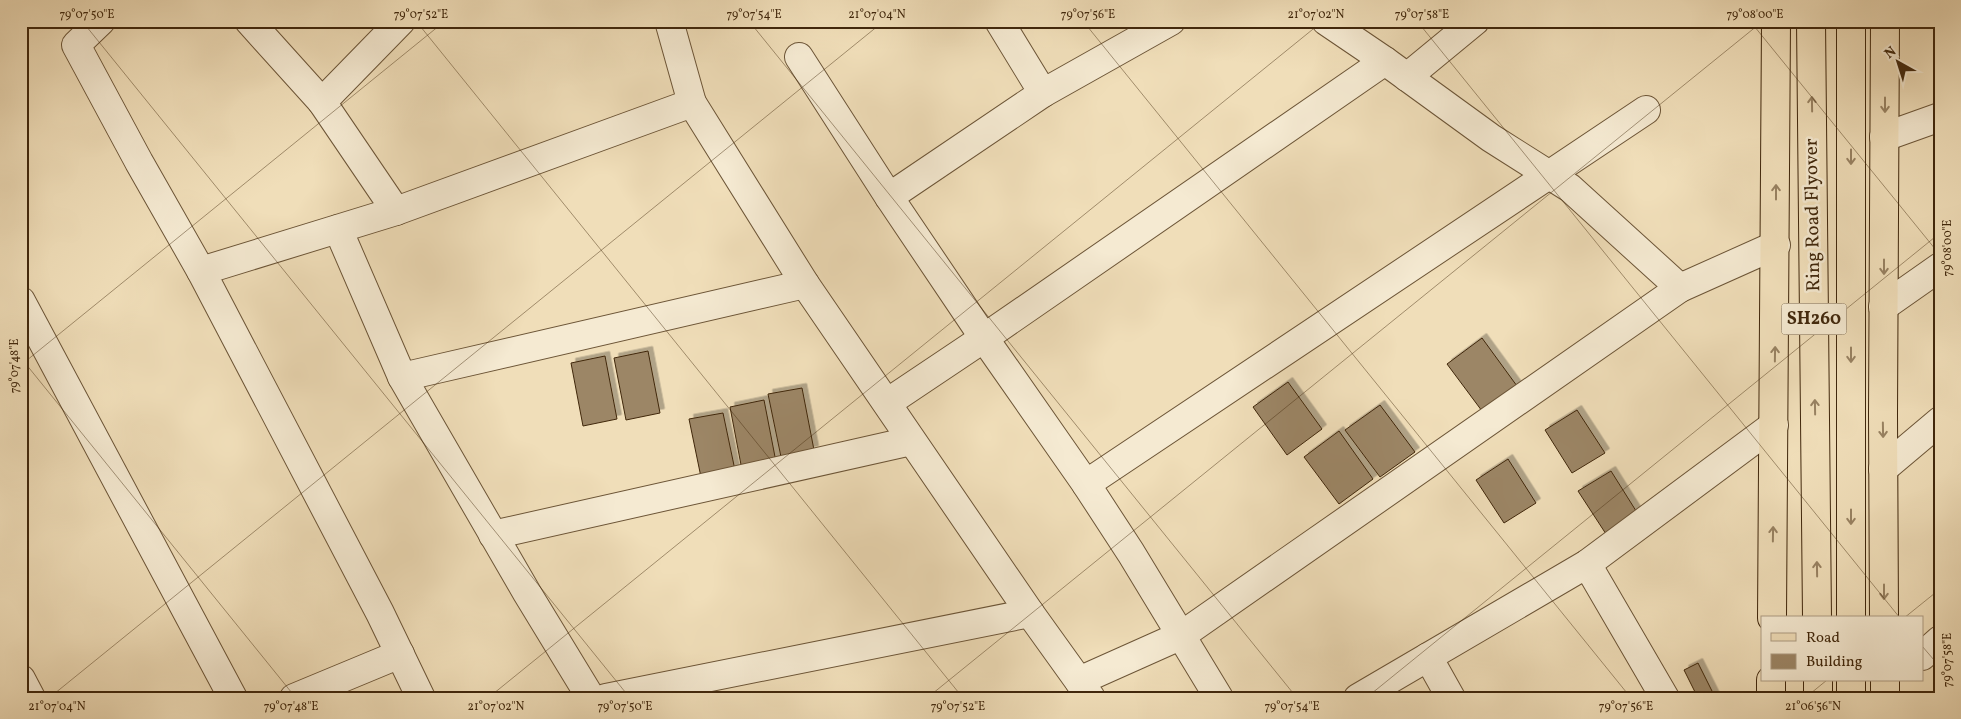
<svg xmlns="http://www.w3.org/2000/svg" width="1961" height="719" viewBox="0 0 1961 719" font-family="Vollkorn,serif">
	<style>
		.building { fill: #9c8666; stroke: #40270c; filter: url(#shadow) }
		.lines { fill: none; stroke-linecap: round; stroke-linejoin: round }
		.street-casing { stroke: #6c5537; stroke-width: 30 }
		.primary-casing { stroke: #40270c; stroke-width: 30 }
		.highway-casing { stroke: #40270c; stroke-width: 30 }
		.street { stroke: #f5ead2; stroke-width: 28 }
		.primary { stroke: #f0deb9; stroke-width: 28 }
		.highway { stroke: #f0deb9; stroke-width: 28 }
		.oneway { stroke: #988262 }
		.ticks { fill: none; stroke: #40270c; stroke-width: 1; stroke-opacity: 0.45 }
		.labels { text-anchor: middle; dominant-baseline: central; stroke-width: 5; stroke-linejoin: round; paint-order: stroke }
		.shield { fill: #f5ead2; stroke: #766247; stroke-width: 1 }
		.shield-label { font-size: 18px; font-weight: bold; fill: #40270c }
		.street-label { font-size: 19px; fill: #40270c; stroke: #f5ead2 }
		.neatline { fill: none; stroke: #40270c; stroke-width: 2 }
		.ticks-label { font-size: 12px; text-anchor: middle; fill: #40270c }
	</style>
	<defs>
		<filter id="shadow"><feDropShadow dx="4.5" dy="-4.5" stdDeviation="0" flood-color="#0004"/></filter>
	</defs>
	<rect width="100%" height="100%" fill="#f0deb9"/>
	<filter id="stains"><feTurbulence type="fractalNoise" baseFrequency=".004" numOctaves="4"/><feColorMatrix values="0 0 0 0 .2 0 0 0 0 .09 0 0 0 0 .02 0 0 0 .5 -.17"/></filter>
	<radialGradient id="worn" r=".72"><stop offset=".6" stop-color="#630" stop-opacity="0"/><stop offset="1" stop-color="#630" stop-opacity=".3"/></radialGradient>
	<g class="building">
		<polygon points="1482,338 1517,386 1482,411 1447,364"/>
		<polygon points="648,351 660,413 626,420 614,358"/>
		<polygon points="605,356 617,419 583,426 571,363"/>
		<polygon points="1288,382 1322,429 1287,455 1253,407"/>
		<polygon points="802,388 814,450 781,457 768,394"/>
		<polygon points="764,400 776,462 742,470 730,407"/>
		<polygon points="1380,405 1415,452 1380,477 1345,430"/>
		<polygon points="1577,410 1605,453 1572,473 1545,430"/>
		<polygon points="723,413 736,475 702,482 689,419"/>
		<polygon points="1339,431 1373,479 1339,504 1304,457"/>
		<polygon points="1508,459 1536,503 1504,523 1476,480"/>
		<polygon points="1611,471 1638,514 1606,534 1578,491"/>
		<polygon points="1698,663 1715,697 1714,698 1698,698 1684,670"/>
	</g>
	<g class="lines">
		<g class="street-casing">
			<g id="street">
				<polyline points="101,21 76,45 139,162 201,271"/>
				<polyline points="249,21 322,102 396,211 692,103 669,21"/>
				<polyline points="999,21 1043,93 1171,21"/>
				<polyline points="1326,21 1385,61 1491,138 1570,188 1680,288 1776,245"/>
				<polyline points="799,57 889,197 984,338 1086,484 1131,553 1219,698"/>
				<polyline points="1407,77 1475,21"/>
				<polyline points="322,102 401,21"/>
				<polyline points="692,103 805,284 1030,613 1091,698"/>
				<polyline points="1884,137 1940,117"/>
				<polyline points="889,197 1043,93"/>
				<polyline points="396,211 201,271 380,613 421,698"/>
				<polyline points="338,229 402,377"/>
				<polyline points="21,301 233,698"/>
				<polyline points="1883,307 1940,267"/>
				<polyline points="887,403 984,338 1385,61"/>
				<polyline points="1883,469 1940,421"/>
				<polyline points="1086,484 1646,110"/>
				<polyline points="493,535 911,441"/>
				<polyline points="1587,564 1665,698"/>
				<polyline points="1922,656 1940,640"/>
				<polyline points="1428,657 1451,698"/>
				<polyline points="21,679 31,698"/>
				<polyline points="1079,681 1182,635 1680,288"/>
				<polyline points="294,698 400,654"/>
				<polyline points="591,698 527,593 402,377 805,284"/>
				<polyline points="606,698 1030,613"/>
				<polyline points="1358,698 1587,564 1774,425"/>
			</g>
		</g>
		<g class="primary-casing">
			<g id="primary">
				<polyline points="1772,618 1776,21"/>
				<polyline points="1884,618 1883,415 1885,21"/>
				<polyline points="1885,680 1885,698"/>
				<polyline points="1771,698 1771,680"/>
			</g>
		</g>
		<g class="highway-casing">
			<g id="highway">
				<polyline points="1811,21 1817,618"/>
				<polyline points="1851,21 1851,618"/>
				<polyline points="1818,680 1818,698"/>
				<polyline points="1851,698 1851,680"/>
			</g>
		</g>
		<use href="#street" class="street"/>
		<use href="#primary" class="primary"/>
		<use href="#highway" class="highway"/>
	</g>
	<defs><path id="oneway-shaft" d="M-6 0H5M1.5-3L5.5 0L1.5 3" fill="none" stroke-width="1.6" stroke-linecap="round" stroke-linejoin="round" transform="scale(1.25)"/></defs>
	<g class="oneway">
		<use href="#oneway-shaft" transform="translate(1812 104) rotate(-91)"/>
		<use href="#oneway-shaft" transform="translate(1885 105) rotate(90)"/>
		<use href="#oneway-shaft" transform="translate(1851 157) rotate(90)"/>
		<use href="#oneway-shaft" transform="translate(1776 192) rotate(-90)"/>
		<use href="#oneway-shaft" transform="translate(1884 267) rotate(90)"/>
		<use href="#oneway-shaft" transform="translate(1775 354) rotate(-89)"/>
		<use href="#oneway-shaft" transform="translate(1851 355) rotate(90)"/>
		<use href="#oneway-shaft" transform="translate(1815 407) rotate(-91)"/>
		<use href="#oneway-shaft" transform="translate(1883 430) rotate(89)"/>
		<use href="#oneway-shaft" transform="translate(1851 517) rotate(90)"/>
		<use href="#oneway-shaft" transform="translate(1773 534) rotate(-89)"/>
		<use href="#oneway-shaft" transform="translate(1817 569) rotate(-91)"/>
		<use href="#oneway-shaft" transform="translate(1884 592) rotate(90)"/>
	</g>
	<path class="ticks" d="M82,21L630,698M416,21L963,698M749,21L1297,698M1083,21L1631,698M1417,21L1900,618M1750,21L1940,255M21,358L296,698M21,365L445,21M1904,618L1940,589M1922,646L1940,667M49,698L884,21M488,698L1323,21M927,698L1763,21M1366,698L1940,233M1805,698L1827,680"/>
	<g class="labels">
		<rect class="shield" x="1781.5" y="303.5" width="65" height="31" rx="4"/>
		<g class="shield-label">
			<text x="1814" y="319">SH260</text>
		</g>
		<g class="street-label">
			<text transform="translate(1813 215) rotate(-91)">Ring Road Flyover</text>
		</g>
	</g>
	<rect width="1961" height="719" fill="none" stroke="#f0deb9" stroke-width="55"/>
	<rect x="1761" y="616" width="162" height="65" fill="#f5ead2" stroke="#ad9c83"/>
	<rect x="1771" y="633" width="25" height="8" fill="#f0deb9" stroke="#ad9c83"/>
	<text x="1806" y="642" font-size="15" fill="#40270c">Road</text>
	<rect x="1771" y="654" width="25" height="15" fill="#9c8666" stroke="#ad9c83"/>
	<text x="1806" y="666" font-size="15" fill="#40270c">Building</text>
	<g transform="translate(1898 62) rotate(321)" stroke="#f5ead2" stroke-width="4" paint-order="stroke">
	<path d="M0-4L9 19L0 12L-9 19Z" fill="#40270c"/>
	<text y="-8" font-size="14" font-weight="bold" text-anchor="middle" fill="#40270c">N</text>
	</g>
	<rect x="28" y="28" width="1906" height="664" class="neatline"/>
	<g class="ticks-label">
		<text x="87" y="18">79°07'50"E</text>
		<text x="421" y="18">79°07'52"E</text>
		<text x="754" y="18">79°07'54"E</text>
		<text x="877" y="18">21°07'04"N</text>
		<text x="1088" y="18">79°07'56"E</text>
		<text x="1316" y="18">21°07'02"N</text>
		<text x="1422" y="18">79°07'58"E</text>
		<text x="1755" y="18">79°08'00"E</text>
		<text transform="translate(1947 248) rotate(-90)" y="4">79°08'00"E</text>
		<text transform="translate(14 366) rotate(-90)" y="4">79°07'48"E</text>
		<text transform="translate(1947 660) rotate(-90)" y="4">79°07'58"E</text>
		<text x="57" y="710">21°07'04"N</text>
		<text x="291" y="710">79°07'48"E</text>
		<text x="496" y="710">21°07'02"N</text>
		<text x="625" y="710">79°07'50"E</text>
		<text x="958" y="710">79°07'52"E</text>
		<text x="1292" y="710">79°07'54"E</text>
		<text x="1626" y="710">79°07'56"E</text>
		<text x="1813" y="710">21°06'56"N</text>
	</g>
	<rect width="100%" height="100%" filter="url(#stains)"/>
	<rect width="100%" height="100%" fill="url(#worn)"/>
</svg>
